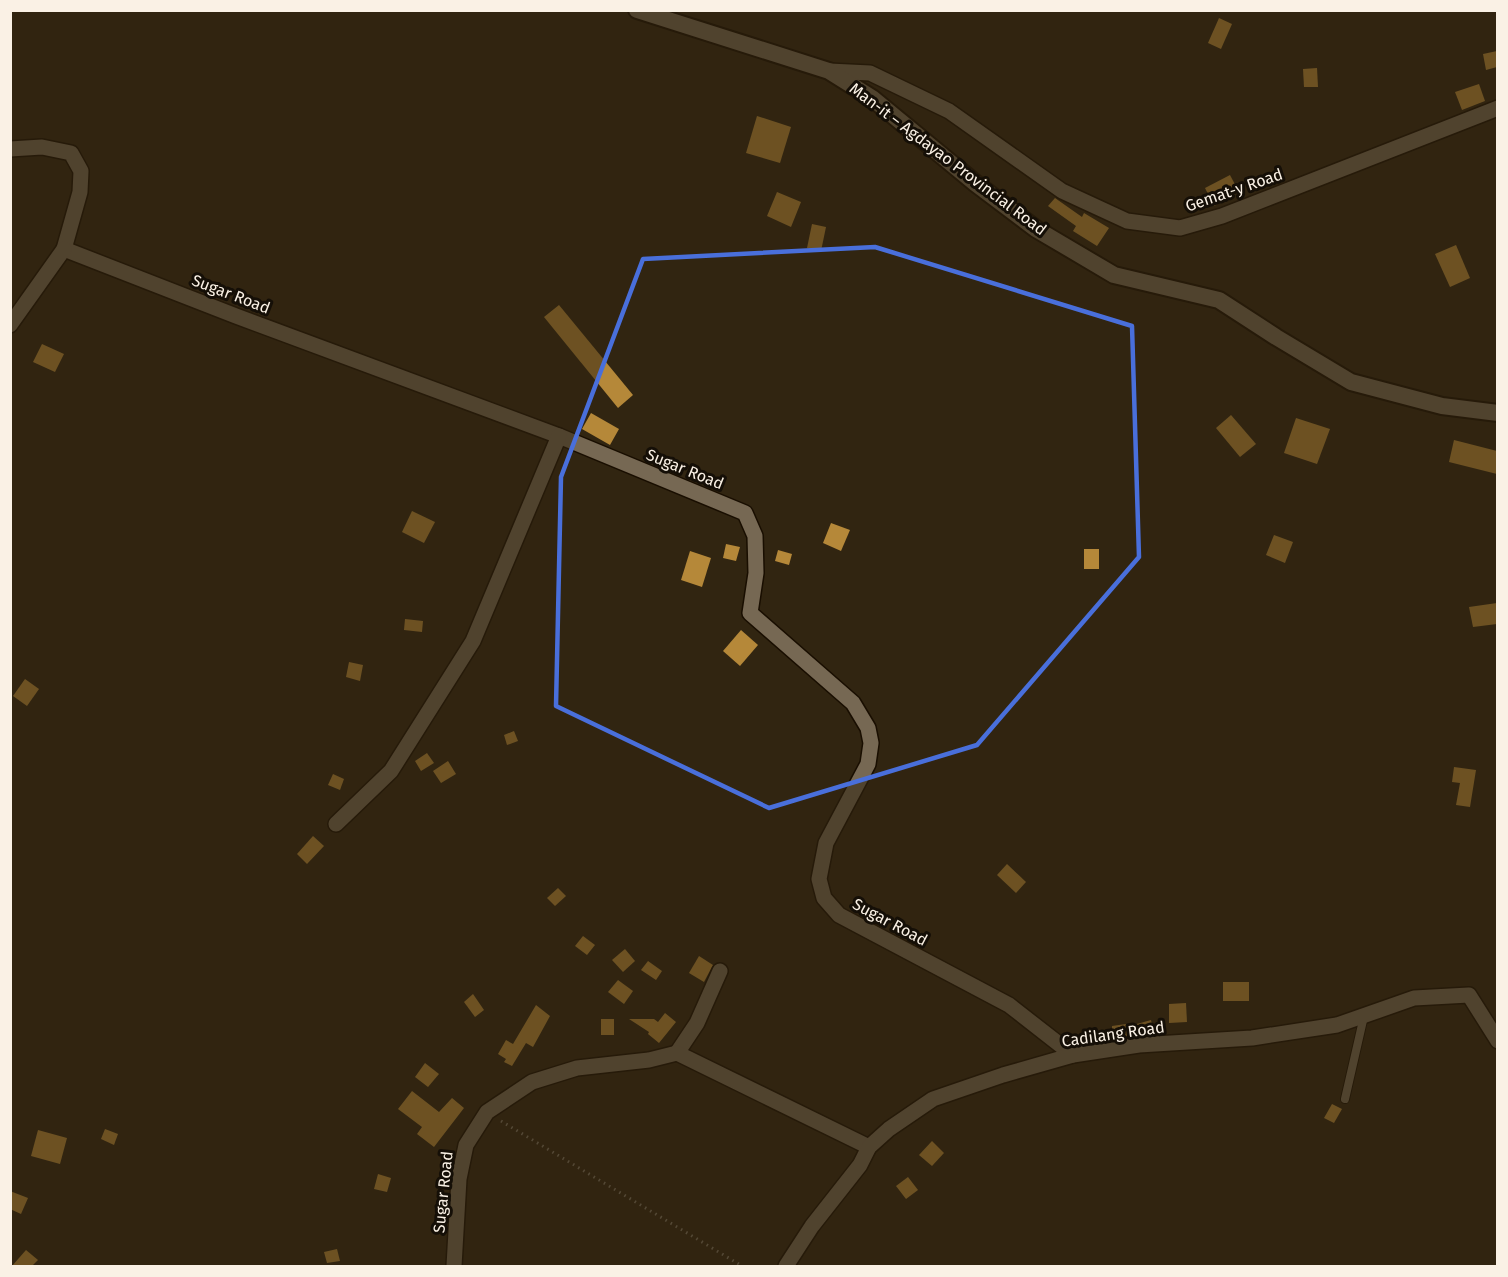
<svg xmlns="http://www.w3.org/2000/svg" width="1508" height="1277" viewBox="0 0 1508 1277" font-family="'Fira Sans',sans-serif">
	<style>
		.building { fill: #b58839 }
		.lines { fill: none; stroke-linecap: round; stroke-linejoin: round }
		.service-casing { stroke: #190e00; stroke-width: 10 }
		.minor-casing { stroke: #190e00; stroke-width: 18 }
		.tertiary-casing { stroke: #190e00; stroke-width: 20 }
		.path { stroke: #7f7463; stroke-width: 3; stroke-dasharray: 1.5 4.5; stroke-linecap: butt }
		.service { stroke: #766853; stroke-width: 8 }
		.minor { stroke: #766853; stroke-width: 15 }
		.tertiary { stroke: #766853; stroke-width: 16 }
		.marked { fill: none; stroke: #496fdb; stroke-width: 4.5; stroke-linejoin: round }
		.labels { text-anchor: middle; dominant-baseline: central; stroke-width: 6; stroke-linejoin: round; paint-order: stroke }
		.street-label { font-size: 16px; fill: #faf1e5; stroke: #150f07 }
	</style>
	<rect width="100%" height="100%" fill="#312511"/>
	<g class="building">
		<polygon points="1219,18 1232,24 1221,49 1208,43"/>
		<polygon points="1497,51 1497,67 1486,70 1483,54"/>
		<polygon points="1317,68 1318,87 1304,87 1303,69"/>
		<polygon points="1479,84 1485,101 1462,110 1455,92"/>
		<polygon points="757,116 791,127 780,163 746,153"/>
		<polygon points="1230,175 1239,192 1214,206 1205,188"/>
		<polygon points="777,192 801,202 791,227 767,216"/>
		<polygon points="1055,198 1082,217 1084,213 1109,228 1097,246 1073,231 1076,226 1048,206"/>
		<polygon points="812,224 826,227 821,251 807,248"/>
		<polygon points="1456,245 1470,278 1450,287 1435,254"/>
		<polygon points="559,305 633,395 618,408 544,317"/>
		<polygon points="42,344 64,354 55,372 33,362"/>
		<polygon points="591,413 619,429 610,445 582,429"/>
		<polygon points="1231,415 1256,444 1240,457 1216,428"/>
		<polygon points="1296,418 1330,429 1317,464 1284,453"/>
		<polygon points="1454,440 1497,451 1497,474 1449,462"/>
		<polygon points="412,511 435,522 424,543 402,532"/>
		<polygon points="831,523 850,530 841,551 823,543"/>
		<polygon points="1274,535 1293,542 1285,563 1266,555"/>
		<polygon points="726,544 740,547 736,561 723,558"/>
		<rect x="1084" y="549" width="15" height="20"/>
		<polygon points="778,550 792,554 789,565 775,561"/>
		<polygon points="690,551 711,558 702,587 681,580"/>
		<polygon points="1497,603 1497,624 1473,627 1469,607"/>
		<polygon points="405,619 423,621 422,632 404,630"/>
		<polygon points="741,630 758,645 740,666 723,651"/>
		<polygon points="349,662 363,665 360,681 346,677"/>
		<polygon points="25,679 39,689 27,706 13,696"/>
		<polygon points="514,731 518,741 507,745 504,735"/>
		<polygon points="427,753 434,763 421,771 415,761"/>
		<polygon points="448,761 456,774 441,783 433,771"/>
		<polygon points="1454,767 1476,770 1470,807 1456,805 1460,783 1452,782"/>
		<polygon points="333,774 344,779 340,790 328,785"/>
		<polygon points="313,836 324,846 307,864 297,854"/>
		<polygon points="1007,864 1026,882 1016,893 997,875"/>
		<polygon points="558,888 566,896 555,906 547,898"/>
		<polygon points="583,936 595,945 587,955 575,946"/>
		<polygon points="625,949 635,961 623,972 612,960"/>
		<polygon points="699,956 713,965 704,982 689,973"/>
		<polygon points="648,961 662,971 656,980 641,970"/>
		<polygon points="618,980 633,991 624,1004 608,992"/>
		<rect x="1223" y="982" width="26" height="19"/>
		<polygon points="473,994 484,1010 475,1017 464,1002"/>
		<polygon points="1186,1003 1187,1022 1169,1023 1169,1004"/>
		<polygon points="536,1005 550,1016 533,1047 526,1043 512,1066 504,1062 506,1059 498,1054 506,1040 513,1044"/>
		<polygon points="665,1013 676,1022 659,1043 648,1034 649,1032 629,1019 654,1019 658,1022"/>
		<rect x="601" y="1019" width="13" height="16"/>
		<polygon points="1151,1020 1154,1033 1102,1039 1101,1033 1112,1030 1112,1026 1126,1024 1126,1027"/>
		<polygon points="425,1063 439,1074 428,1087 415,1077"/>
		<polygon points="412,1091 439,1112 452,1098 464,1108 434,1147 417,1134 422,1127 398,1109"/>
		<polygon points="1332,1104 1342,1109 1334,1123 1324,1118"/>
		<polygon points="105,1129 118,1134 114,1145 101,1139"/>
		<polygon points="38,1130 67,1138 60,1164 31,1156"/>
		<polygon points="932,1141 944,1153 932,1166 919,1155"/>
		<polygon points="378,1174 391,1178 387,1192 374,1189"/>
		<polygon points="908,1177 918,1190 906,1199 896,1186"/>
		<polygon points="10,1191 28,1198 21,1214 10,1209"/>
		<polygon points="337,1249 340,1261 327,1263 324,1252"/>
		<polygon points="26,1250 38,1260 32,1266 12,1266"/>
	</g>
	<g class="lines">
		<g class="service-casing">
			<polyline id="service" points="1345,1099 1364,1016"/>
		</g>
		<g class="minor-casing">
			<g id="minor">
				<polyline points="829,71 870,73 949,111 1062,191 1127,221 1180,228 1222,216 1498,108"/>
				<polyline points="10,149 42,147 71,153 81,171 80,192 64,249 236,316 559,436 745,513 755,536 756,573 750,613 853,703 868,728 871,743 868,764 826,843 819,879 824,898 839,915 1009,1005 1073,1055"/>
				<polyline points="10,325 64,249"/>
				<polyline points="336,824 391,771 473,641 559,436"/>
				<polyline points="677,1053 697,1023 720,971"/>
				<polyline points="454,1266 459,1179 466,1145 487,1112 532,1082 577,1068 649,1060 677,1053 869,1147"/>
				<polyline points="786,1266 812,1226 860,1165 869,1147 889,1129 933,1099 1003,1075 1073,1055 1139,1045 1252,1038 1337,1025 1414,998 1469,995 1498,1041"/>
			</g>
		</g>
		<g class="tertiary-casing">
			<polyline id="tertiary" points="637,10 829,71 872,98 975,183 1036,229 1114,275 1219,300 1276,337 1351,382 1442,406 1498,413"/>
		</g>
		<polyline class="path" points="501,1121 742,1266"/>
		<use href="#service" class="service"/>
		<use href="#minor" class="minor"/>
		<use href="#tertiary" class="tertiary"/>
	</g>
	<path d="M0 0H1508V1277H0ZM875,247L1132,326L1139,557L977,745L769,808L556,706L561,477L643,259Z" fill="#312511" fill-opacity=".55" fill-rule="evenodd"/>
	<path class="marked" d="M875,247L1132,326L1139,557L977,745L769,808L556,706L561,477L643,259Z"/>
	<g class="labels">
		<g class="street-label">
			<text transform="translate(948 159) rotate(37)">Man-it – Agdayao Provincial Road</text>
			<text transform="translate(1234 190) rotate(-19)">Gemat-y Road</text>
			<text transform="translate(231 294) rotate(21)">Sugar Road</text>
			<text transform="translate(685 469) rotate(22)">Sugar Road</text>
			<text transform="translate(890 922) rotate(28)">Sugar Road</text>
			<text transform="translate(1113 1034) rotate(-8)">Cadilang Road</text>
			<text transform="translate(443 1192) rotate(-84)">Sugar Road</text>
		</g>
	</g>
	<rect width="1508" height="1277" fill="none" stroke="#faf1e5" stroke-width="24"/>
</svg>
